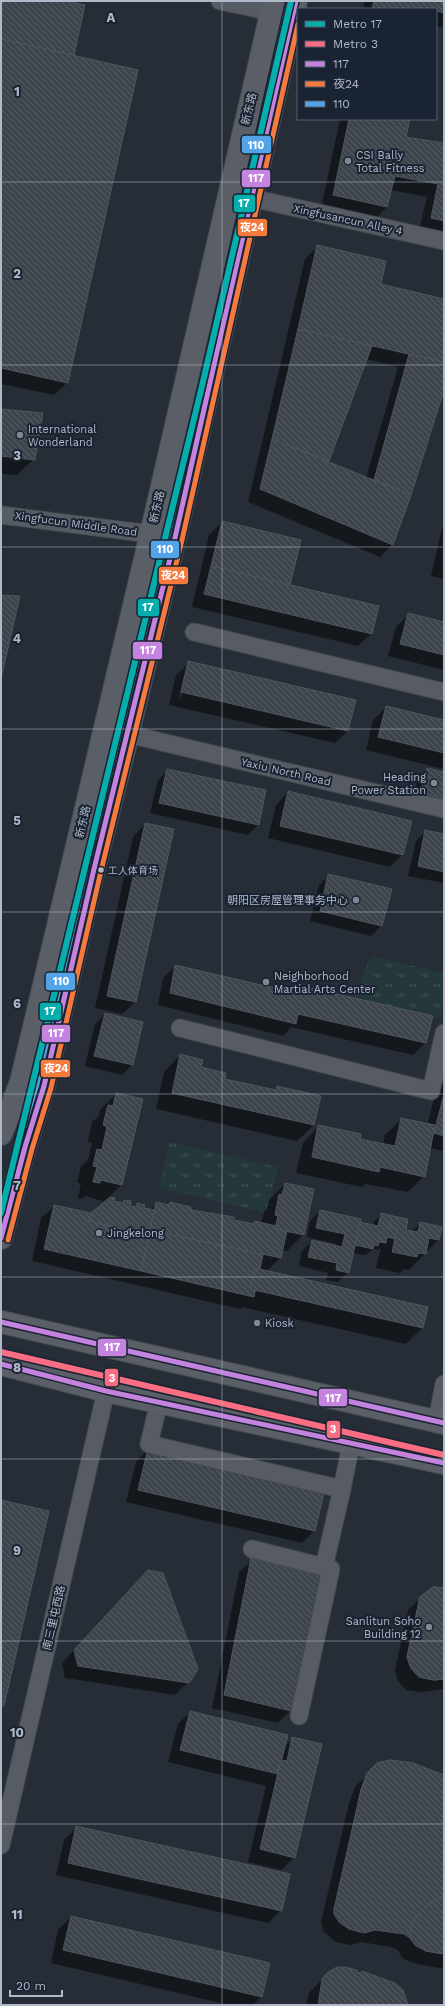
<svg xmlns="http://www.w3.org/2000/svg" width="445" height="2006" viewBox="0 0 445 2006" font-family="'Work Sans','Noto Sans SC',sans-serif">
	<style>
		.grass { fill: url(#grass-tufts) }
		.shadow { fill: #0007; fill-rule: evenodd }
		.building { fill: url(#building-back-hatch); stroke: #4f555e }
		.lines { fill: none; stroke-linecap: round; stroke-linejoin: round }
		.minor-casing { stroke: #43484f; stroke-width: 19 }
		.major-casing { stroke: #444a53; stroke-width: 24 }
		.minor { stroke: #575c64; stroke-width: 17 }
		.major { stroke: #5a5e66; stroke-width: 22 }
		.bus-1-casing { stroke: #1a2331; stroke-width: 8 }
		.bus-2-casing { stroke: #1a2331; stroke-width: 8 }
		.bus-3-casing { stroke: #1a2331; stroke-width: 8 }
		.bus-1 { stroke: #c483df; stroke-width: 5 }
		.bus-2 { stroke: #f6793e; stroke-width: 5 }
		.bus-3 { stroke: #53a3e8; stroke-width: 5 }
		.metro-1-casing { stroke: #1a2331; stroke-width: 9 }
		.metro-2-casing { stroke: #1a2331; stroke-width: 9 }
		.metro-1 { stroke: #06adad; stroke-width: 6 }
		.metro-2 { stroke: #f96e83; stroke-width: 6 }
		.grid { fill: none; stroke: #b0b9c8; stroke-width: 1; stroke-opacity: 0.55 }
		.poi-dot { fill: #808895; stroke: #1a2331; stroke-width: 1.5 }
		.bus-dot { fill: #b0b9c8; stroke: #1a2331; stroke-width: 1.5 }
		.labels { text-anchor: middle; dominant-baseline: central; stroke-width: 4; stroke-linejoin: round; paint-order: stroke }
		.bus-label { font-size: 10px; fill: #b0b9c8; stroke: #1a2331; text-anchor: start }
		.street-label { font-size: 11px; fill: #b0b9c8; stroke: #1a2331 }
		.poi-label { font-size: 11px; fill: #b0b9c8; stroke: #1a2331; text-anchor: start }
		.grid-label { font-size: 13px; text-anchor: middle; font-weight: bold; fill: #b0b9c8; stroke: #1a2331; stroke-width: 4; stroke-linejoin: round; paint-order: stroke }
		.line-badge { stroke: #1a2331; stroke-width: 1.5 }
		.badge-label { font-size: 11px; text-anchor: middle; font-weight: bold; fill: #fff }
	</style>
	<defs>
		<pattern id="grass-tufts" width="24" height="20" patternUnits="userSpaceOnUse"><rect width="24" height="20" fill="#24383c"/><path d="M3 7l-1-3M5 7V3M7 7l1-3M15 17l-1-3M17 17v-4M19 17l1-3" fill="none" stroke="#415357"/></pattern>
		<pattern id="building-back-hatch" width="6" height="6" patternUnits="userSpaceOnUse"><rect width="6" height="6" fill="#3e444c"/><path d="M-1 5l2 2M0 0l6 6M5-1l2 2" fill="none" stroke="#575d64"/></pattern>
	</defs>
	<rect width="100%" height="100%" fill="#272d36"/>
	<g class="grass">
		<polygon points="371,956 444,973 444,1003 440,1018 354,998"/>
		<polygon points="169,1142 278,1167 267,1213 159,1188"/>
	</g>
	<g class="shadow">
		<polygon points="1,1 60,1 84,6 73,56 137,70 67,383 54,395 1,384"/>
		<polygon points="365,1 444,1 444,28 436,26 436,9 363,9"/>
		<polygon points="340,119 409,119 404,138 444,144 444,235 419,230 427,197 391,190 387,207 374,220 321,208"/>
		<path d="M318,246L380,285L444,300V387L410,494L392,545L380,557L248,502L305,259ZM366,359L398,367L366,478L327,462Z"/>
		<polygon points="1,410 34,459 17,475 1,474"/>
		<polygon points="444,520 444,579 431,576"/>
		<polygon points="222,522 289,585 371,634 358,646 192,607 209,535"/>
		<polygon points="408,615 444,623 444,670 388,656 396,627"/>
		<path d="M189,663L348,731L335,743L169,705L176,675ZM184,676H186L181,697H179Z"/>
		<polygon points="386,707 444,721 444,769 366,750 373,720"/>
		<polygon points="427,769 444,773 444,812 411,803 418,779"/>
		<polygon points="168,770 258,825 248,835 150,813 158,780"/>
		<polygon points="288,792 402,855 390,867 268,838 276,805"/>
		<polygon points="145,824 135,1002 122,1014 95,1008 133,837"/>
		<polygon points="426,831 444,835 444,883 408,876 416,841"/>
		<polygon points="329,876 391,890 381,926 371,936 310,921 319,885"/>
		<polygon points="176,966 295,994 303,987 425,1043 413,1055 291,1027 283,1036 158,1005 163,978"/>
		<polygon points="105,1014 142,1023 132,1065 122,1075 85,1066 95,1024"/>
		<polygon points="180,1055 223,1079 273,1091 277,1087 314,1125 297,1141 156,1109 164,1072"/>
		<polygon points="444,1061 444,1151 430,1148 424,1176 408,1192 365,1184 362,1187 296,1173 303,1143 319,1126 359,1139 383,1145 385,1135 402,1119 427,1125"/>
		<polygon points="116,1094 141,1100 121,1185 108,1198 114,1199 113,1202 121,1203 124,1201 129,1206 134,1207 137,1204 143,1208 150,1210 157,1203 168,1206 170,1203 189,1211 253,1225 255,1223 261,1224 264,1212 267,1208 269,1200 285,1184 303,1235 287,1251 282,1250 280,1258 266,1272 423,1327 406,1344 242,1307 240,1309 32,1261 41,1218 54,1206 91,1214 106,1202 85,1196 82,1199 78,1198 81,1183 77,1183 81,1166 88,1160 92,1143 88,1142 92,1122 99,1116 100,1110"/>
		<polygon points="320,1211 373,1226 374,1221 381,1215 404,1230 412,1232 420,1223 438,1240 409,1270 404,1269 400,1273 376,1268 381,1247 378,1250 374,1249 365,1255 352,1253 348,1272 338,1282 326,1280 328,1273 299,1266 302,1251 312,1241 335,1246 336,1244 307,1237 310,1221"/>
		<polygon points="148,1449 314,1531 302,1543 126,1502 136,1462"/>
		<polygon points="252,1560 290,1711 278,1723 212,1708 239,1572"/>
		<polygon points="136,1584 188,1682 175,1695 65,1678 62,1663"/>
		<polygon points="444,1589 444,1689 421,1692 406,1690 398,1681 395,1670 408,1610 421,1598"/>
		<polygon points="190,1712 284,1747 293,1738 294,1857 282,1870 248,1862 266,1786 168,1762 178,1724"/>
		<polygon points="378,1764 444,1776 444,1969 413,1963 402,1958 398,1950 391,1947 361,1942 350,1945 336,1942 323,1931 321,1922 349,1803 355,1787"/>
		<polygon points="77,1827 281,1910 268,1923 56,1875 64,1840"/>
		<polygon points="71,1917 269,1964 261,1997 253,2005 229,2005 51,1963 58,1930"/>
		<polygon points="328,1973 356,1973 406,2005 306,2005 309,1993"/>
	</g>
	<g class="building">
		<polygon points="1,1 65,1 85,5 74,55 1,39"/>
		<polygon points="374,1 444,1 444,13 436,11 436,9 372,9"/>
		<polygon points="1,39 138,70 68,383 1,368"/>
		<polygon points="349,119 410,119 406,137 444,143 444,221 431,218 438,184 395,176 387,207 333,195"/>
		<polygon points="317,245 386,261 381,284 444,299 444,362 298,329"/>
		<polygon points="298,329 372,346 329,461 272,439"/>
		<polygon points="409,354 444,362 444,390 411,495 374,480"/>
		<polygon points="1,409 43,413 35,460 1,456"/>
		<polygon points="272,439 411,495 393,545 260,489"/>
		<polygon points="222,521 301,540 290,585 211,566"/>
		<polygon points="211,566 379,606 372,634 204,594"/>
		<polygon points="1,595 20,596 1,679"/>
		<polygon points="408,613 444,622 444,655 400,644"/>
		<polygon points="188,661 356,700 348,731 181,692"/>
		<polygon points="386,706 444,720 444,753 378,737"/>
		<polygon points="427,768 444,772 444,799 420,793"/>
		<polygon points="167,769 266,790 259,825 159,803"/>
		<polygon points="288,791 412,821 403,855 280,826"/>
		<polygon points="145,823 174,829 136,1002 107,996"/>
		<polygon points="425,830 444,834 444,872 418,866"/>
		<polygon points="328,874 392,889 382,926 320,911"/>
		<polygon points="175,965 300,994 302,986 433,1016 426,1043 298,1014 296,1024 170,993"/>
		<polygon points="105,1013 143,1022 133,1065 94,1056"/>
		<polygon points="180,1054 203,1060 201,1067 226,1073 225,1079 276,1090 277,1086 321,1096 314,1125 172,1093"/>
		<polygon points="116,1093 143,1099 122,1185 100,1180 100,1183 93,1182 97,1167 93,1166 97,1149 102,1150 107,1127 103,1125 108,1105 113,1106"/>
		<polygon points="444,1094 444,1136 434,1133"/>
		<polygon points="401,1118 435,1125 425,1177 380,1167 379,1172 312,1157 318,1125 361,1134 360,1139 395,1146"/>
		<polygon points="285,1183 314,1189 304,1235 275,1229 278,1216 275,1215 279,1194 282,1195"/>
		<polygon points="110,1197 115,1198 114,1201 123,1203 124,1200 131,1201 130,1206 136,1207 137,1203 145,1205 144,1208 155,1210 149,1236 89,1221 91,1213"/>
		<polygon points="156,1202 169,1205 170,1202 191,1207 191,1210 234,1217 234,1220 254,1224 255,1221 276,1226 275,1229 287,1231 281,1258 150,1230"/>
		<polygon points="54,1205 91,1213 89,1221 149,1236 141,1271 44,1249"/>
		<polygon points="320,1210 361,1219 349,1273 336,1270 337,1263 308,1257 312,1240 342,1247 345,1234 316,1228"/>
		<polygon points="381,1213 405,1219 400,1240 387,1237 386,1243 379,1242 378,1246 374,1245 373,1249 355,1245 360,1222 378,1226"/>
		<polygon points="392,1216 408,1219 406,1230 418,1232 420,1222 442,1227 439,1240 429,1238 426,1254 418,1253 417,1257 392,1252 397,1229 389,1227"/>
		<polygon points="150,1230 263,1255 254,1297 141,1271"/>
		<polygon points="255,1268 428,1307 423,1328 250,1289"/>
		<polygon points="148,1448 325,1489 315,1531 138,1490"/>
		<polygon points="1,1500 49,1511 4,1706 1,1705"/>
		<polygon points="251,1558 322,1576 291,1711 224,1695"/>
		<polygon points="148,1570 163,1573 198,1669 189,1683 78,1666 74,1650"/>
		<polygon points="433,1587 444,1588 444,1679 434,1680 419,1677 411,1668 407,1657 420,1597"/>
		<polygon points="433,1587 444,1588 444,1679 434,1680 419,1677 411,1668 407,1657 420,1597"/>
		<polygon points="190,1711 288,1735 278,1774 180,1750"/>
		<polygon points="292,1737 322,1744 295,1858 260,1849 281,1760 287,1761"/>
		<polygon points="391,1760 410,1767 423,1774 434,1785 438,1800 435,1813 410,1851 394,1866 378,1871 364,1870 356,1866 351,1857 349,1846 361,1790 367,1773 377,1763"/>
		<polygon points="391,1760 413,1763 444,1775 444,1954 426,1951 415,1945 410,1938 404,1934 375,1930 364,1933 349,1929 339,1922 334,1914 334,1909 361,1790 367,1773 377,1763"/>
		<polygon points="76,1826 290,1874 282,1911 68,1863"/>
		<polygon points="444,1895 444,1954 426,1951 415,1945 410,1938 413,1921 426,1906"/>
		<polygon points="71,1916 270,1963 262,1997 63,1950"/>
		<polygon points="337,1967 345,1967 357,1970 357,1972 361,1973 362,1971 395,1983 403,1990 408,2005 318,2005 322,1979 328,1972"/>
	</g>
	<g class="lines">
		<g class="minor-casing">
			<g id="minor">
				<polyline points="220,1 272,12"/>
				<polyline points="252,198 444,241"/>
				<polyline points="1,515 151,534"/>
				<polyline points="194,632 444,692"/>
				<polyline points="128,734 444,809"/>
				<polyline points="180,1028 431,1091 444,1033"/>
				<polyline points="159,1402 149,1444 342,1489 351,1444"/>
				<polyline points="437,1421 444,1384"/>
				<polyline points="252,1549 324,1567 342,1489"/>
				<polyline points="299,1716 331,1569 324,1567"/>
				<polyline points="1,1845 106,1391"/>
			</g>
		</g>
		<g class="major-casing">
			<g id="major">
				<polyline points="1,1134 21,1082 151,534 274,1"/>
				<polyline points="1,1238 25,1147 44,1086 94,869 128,734 175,538 296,1"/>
				<polyline points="1,1322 444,1423"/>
				<polyline points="1,1364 106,1391 444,1463"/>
			</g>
		</g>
		<use href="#minor" class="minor"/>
		<use href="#major" class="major"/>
		<g class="bus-1-casing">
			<g id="bus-1">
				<polyline points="1,1238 25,1147 44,1086 94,869 175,538 296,1"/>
				<polyline points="1,1322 444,1423"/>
				<polyline points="1,1364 106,1391 444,1463"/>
			</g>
		</g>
		<g class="bus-2-casing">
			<polyline id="bus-2" points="8,1240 32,1149 51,1088 101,871 182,540 298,24"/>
		</g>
		<g class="bus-3-casing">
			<polyline id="bus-3" points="1,1211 18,1145 37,1084 87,867 168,536 289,1"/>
		</g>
		<use href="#bus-1" class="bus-1"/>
		<use href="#bus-2" class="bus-2"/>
		<use href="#bus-3" class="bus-3"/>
		<g class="metro-1-casing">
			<polyline id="metro-1" points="1,1213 202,386 291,1"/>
		</g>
		<g class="metro-2-casing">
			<polyline id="metro-2" points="1,1352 444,1455"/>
		</g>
		<use href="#metro-1" class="metro-1"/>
		<use href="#metro-2" class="metro-2"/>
	</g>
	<path class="grid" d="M222,1V2005M1,182H444M1,365H444M1,547H444M1,729H444M1,912H444M1,1094H444M1,1277H444M1,1459H444M1,1641H444M1,1824H444"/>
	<g class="poi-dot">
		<circle cx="348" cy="161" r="4"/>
		<circle cx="20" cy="435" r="4"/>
		<circle cx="434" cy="783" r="4"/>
		<circle cx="356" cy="900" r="4"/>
		<circle cx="266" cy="982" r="4"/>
		<circle cx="99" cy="1233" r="4"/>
		<circle cx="257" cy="1323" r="4"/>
		<circle cx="429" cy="1627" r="4"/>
	</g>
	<circle class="bus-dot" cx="101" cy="870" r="3.5"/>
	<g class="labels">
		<g class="bus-label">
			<text x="108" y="870">工人体育场</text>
		</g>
		<g class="street-label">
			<text transform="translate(249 109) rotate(-77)">新东路</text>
			<text transform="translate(348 220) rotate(12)">Xingfusancun Alley 4</text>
			<text transform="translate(157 507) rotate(-77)">新东路</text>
			<text transform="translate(76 524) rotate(8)">Xingfucun Middle Road</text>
			<text transform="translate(286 772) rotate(13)">Yaxiu North Road</text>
			<text transform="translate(83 822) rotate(-77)">新东路</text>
			<text transform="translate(54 1618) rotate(-77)">南三里屯西路</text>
		</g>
		<g class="poi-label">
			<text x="356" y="155">CSI Bally<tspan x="356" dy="13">Total Fitness</tspan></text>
			<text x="28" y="429">International<tspan x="28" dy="13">Wonderland</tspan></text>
			<text x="426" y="777" text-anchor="end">Heading<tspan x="426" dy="13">Power Station</tspan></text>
			<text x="348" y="900" text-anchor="end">朝阳区房屋管理事务中心</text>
			<text x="274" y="976">Neighborhood<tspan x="274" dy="13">Martial Arts Center</tspan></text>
			<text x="107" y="1233">Jingkelong</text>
			<text x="265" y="1323">Kiosk</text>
			<text x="421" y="1621" text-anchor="end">Sanlitun Soho<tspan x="421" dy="13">Building 12</tspan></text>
		</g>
	</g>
	<g class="grid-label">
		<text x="111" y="22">A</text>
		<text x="17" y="96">1</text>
		<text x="17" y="278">2</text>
		<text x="17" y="460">3</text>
		<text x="17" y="643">4</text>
		<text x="17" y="825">5</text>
		<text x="17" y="1008">6</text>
		<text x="17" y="1190">7</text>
		<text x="17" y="1372">8</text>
		<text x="17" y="1555">9</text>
		<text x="17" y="1737">10</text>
		<text x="17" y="1919">11</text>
	</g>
	<g class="line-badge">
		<rect x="241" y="135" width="31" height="19" rx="4" fill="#53a3e8"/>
		<rect x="241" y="169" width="30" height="19" rx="4" fill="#c483df"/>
		<rect x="233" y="194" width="23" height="19" rx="4" fill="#06adad"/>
		<rect x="237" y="218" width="31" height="19" rx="4" fill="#f6793e"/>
		<rect x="150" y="540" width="30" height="19" rx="4" fill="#53a3e8"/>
		<rect x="158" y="566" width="31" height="19" rx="4" fill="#f6793e"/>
		<rect x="137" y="598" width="23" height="19" rx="4" fill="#06adad"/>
		<rect x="132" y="641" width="31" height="19" rx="4" fill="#c483df"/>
		<rect x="45" y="972" width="31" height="19" rx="4" fill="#53a3e8"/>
		<rect x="39" y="1002" width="23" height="19" rx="4" fill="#06adad"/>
		<rect x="41" y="1024" width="30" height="19" rx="4" fill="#c483df"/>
		<rect x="40" y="1059" width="31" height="19" rx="4" fill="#f6793e"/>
		<rect x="97" y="1338" width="30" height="19" rx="4" fill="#c483df"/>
		<rect x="104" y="1368" width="15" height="19" rx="4" fill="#f96e83"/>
		<rect x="318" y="1388" width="30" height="19" rx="4" fill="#c483df"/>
		<rect x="326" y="1420" width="15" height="19" rx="4" fill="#f96e83"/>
	</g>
	<g class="badge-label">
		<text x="256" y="149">110</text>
		<text x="256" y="182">117</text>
		<text x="244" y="207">17</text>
		<text x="252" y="231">夜24</text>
		<text x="165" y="553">110</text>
		<text x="173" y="579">夜24</text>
		<text x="148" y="611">17</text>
		<text x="148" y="654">117</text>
		<text x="61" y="985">110</text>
		<text x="50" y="1015">17</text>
		<text x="56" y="1037">117</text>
		<text x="56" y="1072">夜24</text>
		<text x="112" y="1351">117</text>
		<text x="112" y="1382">3</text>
		<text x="333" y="1402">117</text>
		<text x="333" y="1433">3</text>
	</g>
	<rect width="445" height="2006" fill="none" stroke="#b0b9c8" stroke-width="4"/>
	<rect x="297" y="8" width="140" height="112" fill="#1a2331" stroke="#565f6d"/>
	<rect x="305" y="21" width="20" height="6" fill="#06adad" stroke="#565f6d"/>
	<text x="333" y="28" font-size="12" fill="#b0b9c8">Metro 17</text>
	<rect x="305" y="41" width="20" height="6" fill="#f96e83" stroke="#565f6d"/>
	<text x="333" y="48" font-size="12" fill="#b0b9c8">Metro 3</text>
	<rect x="305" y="61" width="20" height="6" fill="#c483df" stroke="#565f6d"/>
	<text x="333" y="68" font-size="12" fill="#b0b9c8">117</text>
	<rect x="305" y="81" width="20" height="6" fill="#f6793e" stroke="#565f6d"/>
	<text x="333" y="88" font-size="12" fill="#b0b9c8">夜24</text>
	<rect x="305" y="101" width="20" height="6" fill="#53a3e8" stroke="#565f6d"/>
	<text x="333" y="108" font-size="12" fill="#b0b9c8">110</text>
	<path d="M10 1990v6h52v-6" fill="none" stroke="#b0b9c8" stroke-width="2"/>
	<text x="16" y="1990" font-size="12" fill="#b0b9c8" stroke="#1a2331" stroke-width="3" paint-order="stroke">20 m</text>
</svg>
